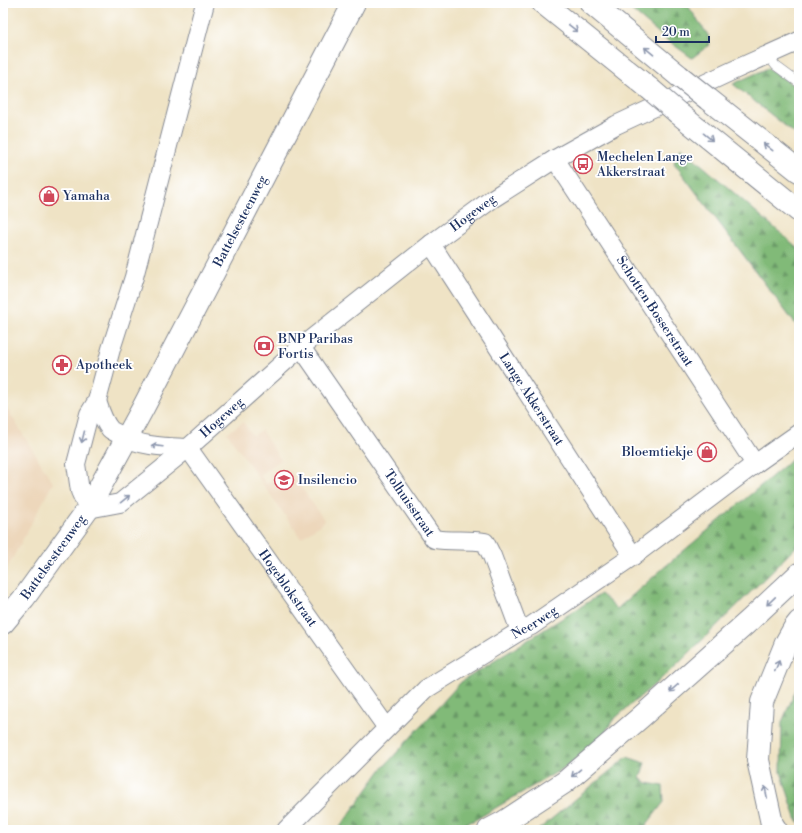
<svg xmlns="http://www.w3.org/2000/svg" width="802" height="833" viewBox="0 0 802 833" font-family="'Libre Bodoni',serif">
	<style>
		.built { fill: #edd7bb }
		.forest { fill: url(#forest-firs); stroke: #4e746b }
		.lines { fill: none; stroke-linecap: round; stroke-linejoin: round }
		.lane-casing { stroke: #858992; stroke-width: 10 }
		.street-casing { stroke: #858992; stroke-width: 20 }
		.secondary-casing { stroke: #858992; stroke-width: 24 }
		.primary-casing { stroke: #858992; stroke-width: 24 }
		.highway-casing { stroke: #858992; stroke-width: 24 }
		.lane { stroke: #fff; stroke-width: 9 }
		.street { stroke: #fff; stroke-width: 18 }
		.secondary { stroke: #fff; stroke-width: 22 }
		.primary { stroke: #fff; stroke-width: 22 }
		.highway { stroke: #fff; stroke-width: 22 }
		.primary-bridge-casing { stroke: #858992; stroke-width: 24; stroke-linecap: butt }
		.primary-bridge { stroke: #fff; stroke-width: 22 }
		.oneway { stroke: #8d97ae }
		.labels { text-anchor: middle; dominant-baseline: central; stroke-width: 3.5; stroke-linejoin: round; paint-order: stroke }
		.poi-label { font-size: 13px; fill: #1b2f5e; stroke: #fff; text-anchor: start }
		.street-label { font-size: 13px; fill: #1b2f5e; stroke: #fff }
	</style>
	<defs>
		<pattern id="forest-firs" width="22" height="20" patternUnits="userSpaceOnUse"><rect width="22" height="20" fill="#81ba78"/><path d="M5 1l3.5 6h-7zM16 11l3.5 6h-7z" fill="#699866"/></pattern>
	</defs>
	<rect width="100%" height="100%" fill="#fff"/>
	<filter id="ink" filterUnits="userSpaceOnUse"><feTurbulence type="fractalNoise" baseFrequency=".025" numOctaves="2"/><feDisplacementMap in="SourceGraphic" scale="8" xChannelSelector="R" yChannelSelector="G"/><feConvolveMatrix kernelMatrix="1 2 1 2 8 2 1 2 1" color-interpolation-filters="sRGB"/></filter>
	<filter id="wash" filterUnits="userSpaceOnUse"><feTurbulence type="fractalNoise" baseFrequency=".012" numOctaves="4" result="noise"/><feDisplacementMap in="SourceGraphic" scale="16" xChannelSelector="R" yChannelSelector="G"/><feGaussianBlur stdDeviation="0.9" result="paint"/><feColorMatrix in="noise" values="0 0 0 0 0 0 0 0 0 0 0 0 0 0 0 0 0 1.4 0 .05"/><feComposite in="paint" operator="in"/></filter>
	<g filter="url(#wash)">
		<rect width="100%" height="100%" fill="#efe3c5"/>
		<g class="built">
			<polygon points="3,402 53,483 3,576"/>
			<polygon points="243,422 253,436 261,430 281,460 260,475 266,484 288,469 325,521 301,538 227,433"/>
		</g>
		<g class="forest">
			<polygon points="623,3 686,3 708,35 709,45 692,58 667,40"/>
			<polygon points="768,68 799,89 799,137 733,84"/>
			<polygon points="681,147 799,249 799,329 674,163"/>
			<polygon points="799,455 799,544 677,665 613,720 599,742 562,769 475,820 451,830 338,830 381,770 461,682 601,594 617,609 661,570 790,461"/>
			<polygon points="799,683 799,823 796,818 781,772 782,722"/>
			<polygon points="627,757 645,763 640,778 647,783 663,786 664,802 644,828 635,830 538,830"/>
		</g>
	</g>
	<g filter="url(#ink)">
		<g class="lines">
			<g class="lane-casing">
				<polyline id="lane" points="767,55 776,66 799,83"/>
			</g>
			<g class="street-casing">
				<g id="street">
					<path id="s1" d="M205,3L134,277L111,349L97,401L89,414L76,464L80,491L88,509L120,503L188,448L301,347L431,244L492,199L555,159L616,125L732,71L799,41"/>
					<path id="s2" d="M555,159L755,464"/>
					<path id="s3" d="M431,244L633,556"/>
					<path id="s4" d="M301,347L434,539C451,542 468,539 485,542L492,556L520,631"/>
					<path d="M97,401C100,410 103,421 110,429C113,432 117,433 121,435C141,447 165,447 188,448"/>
					<path id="s5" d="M188,448L387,728"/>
					<path id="s6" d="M286,830L426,689L520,631L531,626L633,556L755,464L799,433"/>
				</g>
			</g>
			<g class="secondary-casing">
				<g id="secondary">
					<path id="s7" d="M3,623L24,598L88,509L143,408L354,3"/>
				</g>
			</g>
			<g class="primary-casing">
				<g id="primary">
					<polyline points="543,3 650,89"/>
					<polyline points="591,3 679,76"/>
					<polyline points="708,99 799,171"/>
					<polyline points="678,113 799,211"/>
				</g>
			</g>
			<g class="highway-casing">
				<g id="highway">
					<polyline points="489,830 504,822 565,782 641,717 750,620 799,574"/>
					<polyline points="776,830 772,824 758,760 762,702 786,643 795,627 799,622"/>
				</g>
			</g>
			<use href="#lane" class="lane"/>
			<use href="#street" class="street"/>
			<use href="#secondary" class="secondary"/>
			<use href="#primary" class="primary"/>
			<use href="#highway" class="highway"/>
			<g class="primary-bridge-casing">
				<g id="primary-bridge">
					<polyline points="679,76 708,99"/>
					<polyline points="650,89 678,113"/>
				</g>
			</g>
			<use href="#primary-bridge" class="primary-bridge"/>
		</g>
		<defs><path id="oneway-shaft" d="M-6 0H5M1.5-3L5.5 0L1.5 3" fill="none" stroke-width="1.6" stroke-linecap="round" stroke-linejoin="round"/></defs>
		<g class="oneway">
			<use href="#oneway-shaft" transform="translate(573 28) rotate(38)"/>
			<use href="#oneway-shaft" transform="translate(649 51) rotate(-140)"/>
			<use href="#oneway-shaft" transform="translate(708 137) rotate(39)"/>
			<use href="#oneway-shaft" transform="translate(768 147) rotate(-142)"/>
			<use href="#oneway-shaft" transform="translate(83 437) rotate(104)"/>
			<use href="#oneway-shaft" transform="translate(157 446) rotate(-173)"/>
			<use href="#oneway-shaft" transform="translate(125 499) rotate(-39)"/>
			<use href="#oneway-shaft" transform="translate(771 601) rotate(136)"/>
			<use href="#oneway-shaft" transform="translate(777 666) rotate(-68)"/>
			<use href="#oneway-shaft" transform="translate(674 688) rotate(138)"/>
			<use href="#oneway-shaft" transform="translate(576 773) rotate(140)"/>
			<use href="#oneway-shaft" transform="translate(766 792) rotate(-102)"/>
		</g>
	</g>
	<defs>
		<g id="bus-ring" transform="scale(1)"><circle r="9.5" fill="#fff" stroke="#d1495b" stroke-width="1.5"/><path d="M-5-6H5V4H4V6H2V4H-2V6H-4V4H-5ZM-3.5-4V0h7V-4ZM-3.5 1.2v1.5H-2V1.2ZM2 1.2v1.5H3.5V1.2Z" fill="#d1495b"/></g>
		<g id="shop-ring" transform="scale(1)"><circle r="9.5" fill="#fff" stroke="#d1495b" stroke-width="1.5"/><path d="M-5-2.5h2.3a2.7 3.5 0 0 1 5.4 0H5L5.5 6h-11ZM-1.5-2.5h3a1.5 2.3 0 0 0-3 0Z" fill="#d1495b"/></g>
		<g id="bank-ring" transform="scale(1)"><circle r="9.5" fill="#fff" stroke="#d1495b" stroke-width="1.5"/><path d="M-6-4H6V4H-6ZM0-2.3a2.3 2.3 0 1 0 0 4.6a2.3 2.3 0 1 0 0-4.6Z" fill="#d1495b"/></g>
		<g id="pharmacy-ring" transform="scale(1)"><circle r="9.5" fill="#fff" stroke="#d1495b" stroke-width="1.5"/><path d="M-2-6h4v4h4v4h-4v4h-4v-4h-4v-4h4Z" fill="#d1495b"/></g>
		<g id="school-ring" transform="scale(1)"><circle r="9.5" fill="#fff" stroke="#d1495b" stroke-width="1.5"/><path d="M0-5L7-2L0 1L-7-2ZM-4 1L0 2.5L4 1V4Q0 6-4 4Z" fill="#d1495b"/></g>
	</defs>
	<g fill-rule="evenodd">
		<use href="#bus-ring" x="583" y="164"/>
		<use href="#shop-ring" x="49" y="196"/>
		<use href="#bank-ring" x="264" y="346"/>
		<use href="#pharmacy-ring" x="62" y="365"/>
		<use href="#shop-ring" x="707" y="452"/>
		<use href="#school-ring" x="284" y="480"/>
	</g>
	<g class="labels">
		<g class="poi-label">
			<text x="597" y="157">Mechelen Lange<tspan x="597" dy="15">Akkerstraat</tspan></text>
			<text x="63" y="196">Yamaha</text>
			<text x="278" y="339">BNP Paribas<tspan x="278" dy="15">Fortis</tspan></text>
			<text x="76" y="365">Apotheek</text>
			<text x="693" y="452" text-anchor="end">Bloemtiekje</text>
			<text x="298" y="480">Insilencio</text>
		</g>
		<g class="street-label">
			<text stroke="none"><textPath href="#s1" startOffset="1016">Hogeweg</textPath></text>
			<text stroke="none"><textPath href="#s7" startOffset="468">Battelsesteenweg</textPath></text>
			<text stroke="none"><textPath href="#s2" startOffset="182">Schotten Bosserstraat</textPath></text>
			<text stroke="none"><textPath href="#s3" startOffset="185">Lange Akkerstraat</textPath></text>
			<text stroke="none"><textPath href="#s1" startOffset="692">Hogeweg</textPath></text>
			<text stroke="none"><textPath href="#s4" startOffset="190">Tolhuisstraat</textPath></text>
			<text stroke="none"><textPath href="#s7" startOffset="83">Battelsesteenweg</textPath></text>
			<text stroke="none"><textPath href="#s5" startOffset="172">Hogeblokstraat</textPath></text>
			<text stroke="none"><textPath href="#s6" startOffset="326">Neerweg</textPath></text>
		</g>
	</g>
	<rect width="802" height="833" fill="none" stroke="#fff" stroke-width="16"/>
	<path d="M656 36v6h53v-6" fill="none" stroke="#1b2f5e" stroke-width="2"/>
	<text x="662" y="36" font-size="12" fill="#1b2f5e" stroke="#ffffff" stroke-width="3" paint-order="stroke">20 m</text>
</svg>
